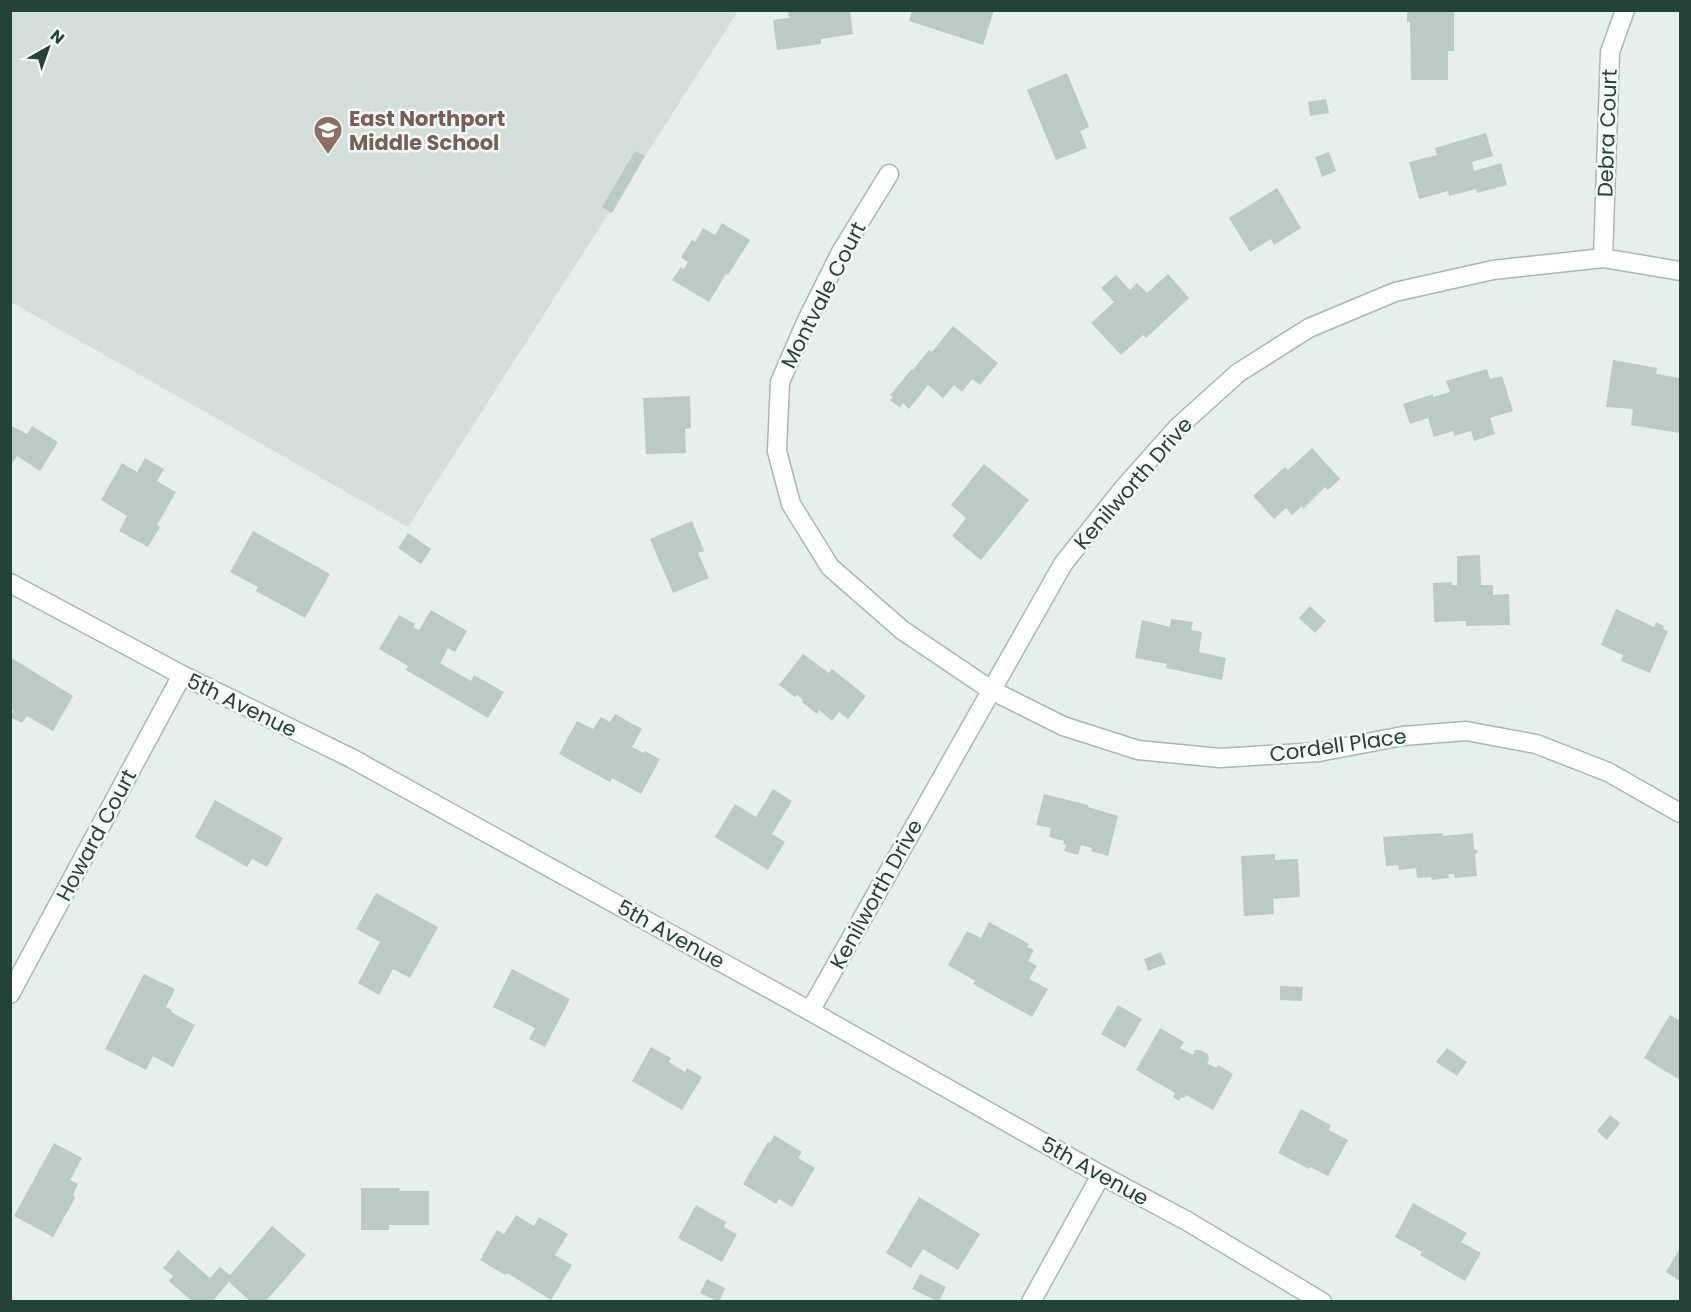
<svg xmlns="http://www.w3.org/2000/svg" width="1691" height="1312" viewBox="0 0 1691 1312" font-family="Poppins,sans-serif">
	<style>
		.built { fill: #d4dfda }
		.building { fill: #bbcac4 }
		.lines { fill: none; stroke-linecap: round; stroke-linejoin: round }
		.minor-casing { stroke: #a8b8b2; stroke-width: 21 }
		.tertiary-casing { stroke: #a8b8b2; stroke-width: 21 }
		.minor { stroke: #fff; stroke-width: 18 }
		.tertiary { stroke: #fff; stroke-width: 18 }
		.labels { text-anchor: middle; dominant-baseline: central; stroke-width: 5; stroke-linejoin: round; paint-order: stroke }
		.education-label { font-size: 21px; font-weight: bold; fill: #785e54; stroke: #f7fbf9; text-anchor: start }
		.street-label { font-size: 21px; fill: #24423a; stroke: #f7fbf9 }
	</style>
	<rect width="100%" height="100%" fill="#e6efeb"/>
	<polygon class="built" points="11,11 738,11 408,527 11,302"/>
	<g class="building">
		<polygon points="788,10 850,10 853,34 821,39 821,44 777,50 773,20 789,18"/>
		<polygon points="912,10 994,10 983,45 909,21"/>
		<polygon points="1407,10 1454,10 1454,51 1448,51 1448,80 1411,80 1410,22 1407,22"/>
		<polygon points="1067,73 1089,127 1080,131 1087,148 1056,160 1027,90"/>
		<polygon points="1326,99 1329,113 1310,116 1308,102"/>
		<polygon points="1486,133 1493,156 1472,162 1474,171 1501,163 1507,185 1477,193 1476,189 1449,196 1448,191 1419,199 1409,162 1437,155 1435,148"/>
		<polygon points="635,151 645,156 612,213 602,207"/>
		<polygon points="1329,152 1336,171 1322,177 1315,157"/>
		<polygon points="1277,188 1301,228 1274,245 1271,239 1250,252 1229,218"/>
		<polygon points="722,223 750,240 728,275 726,274 709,302 672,280 681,267 684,269 688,262 681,257 692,240 695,242 703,228 715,235"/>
		<polygon points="1168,274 1189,298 1146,338 1143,335 1121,355 1091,323 1114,302 1101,288 1116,275 1130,290 1137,283 1147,293"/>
		<polygon points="953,326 998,363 980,385 972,379 962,392 954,385 943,398 928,385 909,409 903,403 900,408 890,400 893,397 890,395 912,369 913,370 929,350 932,352"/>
		<polygon points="1613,360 1657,368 1656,374 1680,378 1679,433 1631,425 1633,409 1606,407"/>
		<polygon points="1487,369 1490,379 1502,376 1513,411 1490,418 1495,434 1474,441 1471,431 1454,436 1453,431 1434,437 1428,418 1410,424 1403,404 1433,394 1433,397 1450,392 1446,381"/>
		<polygon points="690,396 691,428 685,429 686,453 646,454 643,398"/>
		<polygon points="10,425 27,434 32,426 58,442 40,471 17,456 10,467"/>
		<polygon points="1312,448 1340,479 1328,490 1325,487 1303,509 1302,506 1292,515 1286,508 1274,519 1253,496 1285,467 1288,470"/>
		<polygon points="145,458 164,469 157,481 176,492 157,525 160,527 148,547 119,531 127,516 101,500 122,463 137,472"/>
		<polygon points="984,464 1029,500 981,560 952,536 966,518 951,505"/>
		<polygon points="692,521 704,551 698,553 709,578 673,593 650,539"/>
		<polygon points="253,531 330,574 305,618 256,591 258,587 230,572"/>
		<polygon points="408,533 431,549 421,564 398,548"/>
		<polygon points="1480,555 1481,585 1493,585 1493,595 1509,594 1510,625 1466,626 1466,621 1434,622 1433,583 1452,582 1452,585 1457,585 1457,556"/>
		<polygon points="1310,606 1326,621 1315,633 1299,618"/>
		<polygon points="1616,609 1654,627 1656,622 1664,626 1663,629 1668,631 1650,673 1621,661 1623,655 1601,645"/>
		<polygon points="431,610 467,631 455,652 448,648 440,663 471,681 474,675 504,692 488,718 406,670 408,666 379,649 399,615 415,624 413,627 419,630"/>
		<polygon points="1171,619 1193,622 1191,630 1202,632 1199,652 1226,658 1222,680 1166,668 1167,664 1135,658 1142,620 1170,627"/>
		<polygon points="803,654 829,673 832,669 866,696 848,719 839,712 832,721 819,710 817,714 802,702 803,700 797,695 795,697 779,685"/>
		<polygon points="10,657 73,696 53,731 27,716 22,723 10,717 14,710 10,709"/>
		<polygon points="615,714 642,729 632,747 644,753 645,751 660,759 641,794 612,778 610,782 559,754 577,721 593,729 601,717 610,722"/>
		<polygon points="773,789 792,801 772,834 785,842 768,870 715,837 735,804 756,817"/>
		<polygon points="1044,794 1088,805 1088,807 1118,816 1108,856 1091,851 1092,848 1081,845 1078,855 1064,851 1066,845 1063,844 1064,841 1049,837 1051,828 1036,825"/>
		<polygon points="215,800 283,838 267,867 252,859 247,867 195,837"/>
		<polygon points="1442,833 1443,836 1473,833 1474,849 1478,851 1475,855 1477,876 1455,878 1454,874 1448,874 1449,878 1432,880 1431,877 1417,878 1416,868 1399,870 1398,865 1386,866 1383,837"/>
		<polygon points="1275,854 1275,860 1298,859 1300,897 1273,899 1274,914 1244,916 1241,856"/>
		<polygon points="376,893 438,927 410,978 393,969 379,995 358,983 380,942 356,929"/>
		<polygon points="989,922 1029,944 1027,947 1034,950 1028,961 1037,966 1029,979 1048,989 1032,1017 973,984 975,981 948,965 967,931 981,938"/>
		<polygon points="1161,952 1166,964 1148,971 1144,959"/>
		<polygon points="512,969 570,999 545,1047 529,1039 535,1028 493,1007"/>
		<polygon points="144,974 175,989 166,1007 172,1010 171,1012 195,1025 173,1067 153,1056 146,1070 105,1049"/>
		<polygon points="1280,986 1303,987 1302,1001 1280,1000"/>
		<polygon points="1118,1005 1142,1019 1125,1048 1101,1034"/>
		<polygon points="1670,1015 1680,1021 1680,1080 1644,1058"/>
		<polygon points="1160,1028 1184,1042 1180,1048 1193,1055 1195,1050 1200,1050 1208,1054 1209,1060 1207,1063 1216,1068 1218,1065 1233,1074 1213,1110 1186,1095 1184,1098 1181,1097 1179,1101 1173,1097 1175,1093 1136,1070"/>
		<polygon points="651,1047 671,1058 669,1062 685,1072 687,1068 702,1077 682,1110 632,1081"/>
		<polygon points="1447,1048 1467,1062 1457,1076 1436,1062"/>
		<polygon points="1301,1109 1331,1125 1329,1130 1348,1140 1328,1176 1310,1167 1309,1169 1278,1153"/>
		<polygon points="1610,1115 1620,1123 1607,1140 1597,1131"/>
		<polygon points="774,1135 802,1152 798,1158 815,1168 792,1207 779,1199 776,1204 743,1184 768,1142 770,1143"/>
		<polygon points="54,1143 82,1158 70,1180 78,1184 73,1195 75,1198 53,1237 14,1216"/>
		<polygon points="361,1188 400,1188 399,1191 429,1191 429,1225 389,1225 389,1230 361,1230"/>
		<polygon points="919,1197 980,1234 958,1270 923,1249 911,1268 886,1253"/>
		<polygon points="1413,1203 1467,1233 1461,1242 1481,1253 1465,1281 1420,1255 1422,1252 1395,1237"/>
		<polygon points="696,1205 726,1222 724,1227 737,1234 722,1262 678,1238"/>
		<polygon points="516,1215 534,1226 539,1217 568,1234 555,1255 572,1265 551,1300 507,1273 505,1275 480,1260 497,1230 504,1234"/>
		<polygon points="272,1226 306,1255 265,1302 251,1302 229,1282 212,1302 193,1302 169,1281 173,1276 163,1268 178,1250 210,1278 220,1267 230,1275"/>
		<polygon points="1680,1248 1680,1281 1666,1272"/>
		<polygon points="920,1274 946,1287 939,1302 912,1289"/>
		<polygon points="707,1279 725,1288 719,1302 700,1293"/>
	</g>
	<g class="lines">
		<g class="minor-casing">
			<g id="minor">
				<polyline points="889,174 841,252 807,320 780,382 777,451 791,504 830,567 902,630 991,690 1063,726 1138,750 1220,758 1319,752 1403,736 1466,731 1536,744 1608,772 1680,813"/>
				<polyline points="1603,258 1610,52 1625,10"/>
				<polyline points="10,994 182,675"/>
				<polyline points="810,1011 1063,564 1122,490 1177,428 1238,373 1309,328 1395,292 1493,270 1603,258 1680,271"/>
				<polyline points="1031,1302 1101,1175"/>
			</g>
		</g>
		<g class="tertiary-casing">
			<polyline id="tertiary" points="10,583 182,675 351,758 810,1011 1101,1175 1187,1221 1322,1302"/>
		</g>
		<use href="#minor" class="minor"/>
		<use href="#tertiary" class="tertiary"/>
	</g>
	<defs>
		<g id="school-pin" transform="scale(1.5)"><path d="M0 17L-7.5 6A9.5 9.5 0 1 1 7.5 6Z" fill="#8d6e63" stroke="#f7fbf9"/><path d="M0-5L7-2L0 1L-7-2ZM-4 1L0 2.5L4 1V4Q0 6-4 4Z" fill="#fff"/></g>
	</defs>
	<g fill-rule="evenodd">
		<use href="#school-pin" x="328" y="130"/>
	</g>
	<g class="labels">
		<g class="education-label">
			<text x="349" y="118">East Northport<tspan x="349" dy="24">Middle School</tspan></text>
		</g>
		<g class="street-label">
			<text transform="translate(1607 133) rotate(-88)">Debra Court</text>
			<text transform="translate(823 295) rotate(-63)">Montvale Court</text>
			<text transform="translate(1133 483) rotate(-49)">Kenilworth Drive</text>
			<text transform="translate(242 705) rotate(26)">5th Avenue</text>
			<text transform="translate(1338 745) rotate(-8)">Cordell Place</text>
			<text transform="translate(96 835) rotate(-62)">Howard Court</text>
			<text transform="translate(876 894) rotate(-61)">Kenilworth Drive</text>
			<text transform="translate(671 934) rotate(29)">5th Avenue</text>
			<text transform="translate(1095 1171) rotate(29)">5th Avenue</text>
		</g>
	</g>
	<rect width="1691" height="1312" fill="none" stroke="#24423a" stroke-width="24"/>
	<g transform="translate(48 48) rotate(40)" stroke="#f7fbf9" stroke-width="4.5" paint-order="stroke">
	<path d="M0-4.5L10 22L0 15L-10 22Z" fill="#24423a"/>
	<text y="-9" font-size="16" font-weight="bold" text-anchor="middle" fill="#24423a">N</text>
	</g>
</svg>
